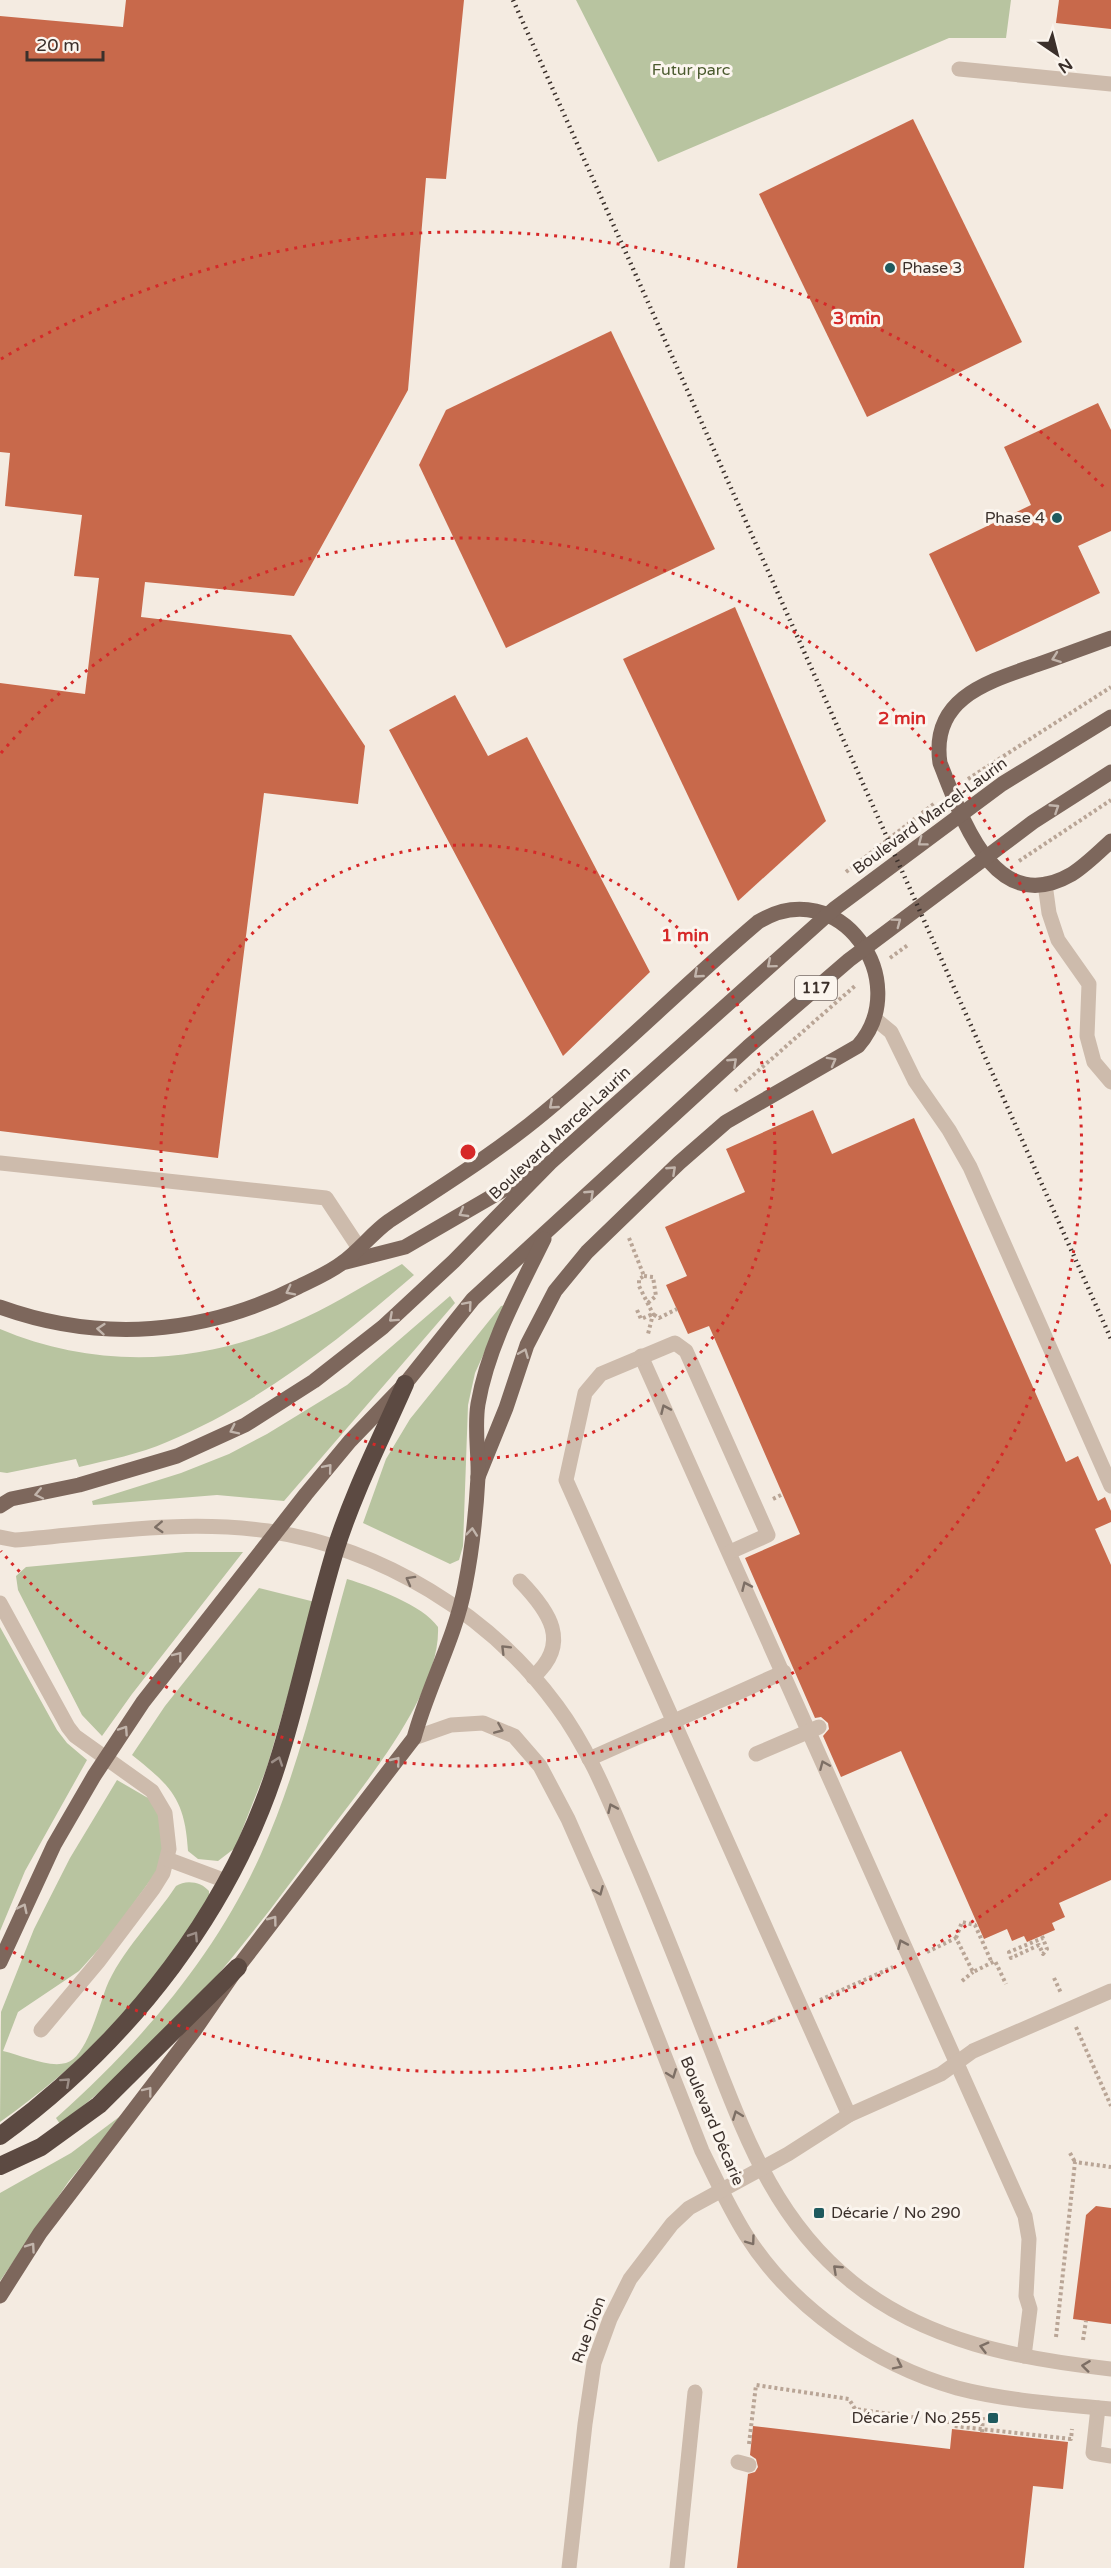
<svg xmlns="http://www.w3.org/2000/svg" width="1111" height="2568" viewBox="0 0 1111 2568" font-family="'Varela Round',sans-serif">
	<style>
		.green { fill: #b8c4a0 }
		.building { fill: #c8694b }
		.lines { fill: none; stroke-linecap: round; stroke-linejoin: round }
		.path { stroke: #b9a596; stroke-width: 4; stroke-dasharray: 3 3; stroke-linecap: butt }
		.minor { stroke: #cdbbac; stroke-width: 15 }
		.major { stroke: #7d675c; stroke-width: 15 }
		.highway { stroke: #5c4a42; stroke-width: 18 }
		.rail { stroke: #3b302b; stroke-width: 4.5; stroke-dasharray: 1.5 4.5; stroke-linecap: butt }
		.oneway { stroke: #c2b5ac }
		.oneway2 { stroke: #7d6f65 }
		.oneway3 { stroke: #9c8e87 }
		.ring { fill: none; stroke: #d62828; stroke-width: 3; stroke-dasharray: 3 6 }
		.poi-dot { fill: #1f5a5e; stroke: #fbf5ee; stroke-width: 2 }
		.labels { text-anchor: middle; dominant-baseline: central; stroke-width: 6; stroke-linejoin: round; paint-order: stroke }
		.shield { fill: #fbf5ee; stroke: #756b66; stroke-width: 1.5 }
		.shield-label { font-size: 15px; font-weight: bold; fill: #3b302b }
		.park-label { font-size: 16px; fill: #4a5a2e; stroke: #fbf5ee }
		.poi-label { font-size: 16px; fill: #3b302b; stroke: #fbf5ee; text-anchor: start }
		.street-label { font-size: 16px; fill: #3b302b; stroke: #fbf5ee }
		.centre { fill: #d62828; stroke: #fbf5ee; stroke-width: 3 }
		.ring-label { font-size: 18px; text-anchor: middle; font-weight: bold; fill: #d62828; stroke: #fbf5ee; stroke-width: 6; stroke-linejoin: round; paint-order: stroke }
	</style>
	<rect width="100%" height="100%" fill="#f4ebe1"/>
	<g class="green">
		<polygon points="576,0 1011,0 1006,38 949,38 658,162"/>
		<path d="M402,1264L414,1275C339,1340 260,1403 167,1442C140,1454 108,1460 79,1467L76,1459L7,1473L0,1472V1329C95,1369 199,1366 293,1323C331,1307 366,1284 402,1264Z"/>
		<polygon points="450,1296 455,1303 284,1501 217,1495 93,1505 92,1501 181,1473 229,1454 267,1434 347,1385"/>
		<polygon points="506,1305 475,1373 468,1405 463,1546 459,1560 450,1564 363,1523 386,1459 410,1419 501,1306"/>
		<polygon points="186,1552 243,1552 132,1694 102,1736 82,1715 18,1590 16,1576 26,1567"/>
		<path d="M347,1579C373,1587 423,1605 438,1627C441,1695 360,1789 321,1842C283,1893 245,1944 203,1992C160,2041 111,2084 60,2124L56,2118C141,2042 214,1958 261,1854C300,1767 321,1671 347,1579Z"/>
		<path d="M259,1588L315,1602L267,1767L235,1848L218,1861L198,1859L188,1851C185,1799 171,1786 132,1755L165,1706Z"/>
		<polygon points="0,1627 57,1730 67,1743 87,1760 25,1871 0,1931"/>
		<path d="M117,1780L148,1798L158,1812L164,1849L157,1871L107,1940L79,1971L18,2012L3,2051C21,2055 48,2068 66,2063C86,2058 99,2007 106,1988C120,1953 155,1918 176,1886C186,1879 202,1882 209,1891V1898C152,1992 90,2058 0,2122L1,2012L34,1929L70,1858Z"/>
		<polygon points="127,2111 69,2181 0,2281 0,2193 71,2153"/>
	</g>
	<g class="building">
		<polygon points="126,0 464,0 446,179 426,178 408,390 294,596 145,582 141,617 291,635 365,746 358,804 264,793 218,1158 0,1131 0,683 85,694 99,578 74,576 82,515 5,506 10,453 0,452 0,16 123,27"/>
		<polygon points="1059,0 1111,0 1111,29 1056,23"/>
		<polygon points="913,119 1022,342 867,417 759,194"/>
		<polygon points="611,331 715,549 506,648 419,465 446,410"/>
		<polygon points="1098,403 1111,430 1111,531 1078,546 1100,593 976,652 929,554 1031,505 1004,447"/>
		<polygon points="735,607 826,821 738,901 623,659"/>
		<polygon points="455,695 488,756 527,737 650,972 563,1056 389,730"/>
		<polygon points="813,1110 832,1154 914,1118 1066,1462 1078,1456 1098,1501 1105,1497 1111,1511 1111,1522 1095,1529 1111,1565 1111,1880 1059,1903 1065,1917 1052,1923 1055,1930 1027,1942 1024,1936 1012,1941 1007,1929 984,1939 901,1751 841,1777 823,1736 829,1729 828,1723 821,1717 815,1718 745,1558 800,1534 709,1326 688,1334 666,1285 687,1276 665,1227 745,1192 726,1149"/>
		<polygon points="1096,2206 1111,2208 1111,2324 1073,2319 1086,2215"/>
		<polygon points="753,2426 950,2449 952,2429 1068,2442 1063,2489 1033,2486 1024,2568 737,2568 748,2474 755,2472 758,2467 756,2459 750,2455"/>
	</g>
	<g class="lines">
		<g class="path">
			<polyline points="968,779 1111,687"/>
			<polyline points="1019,861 1111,800"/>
			<polyline points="846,872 935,803"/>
			<polyline points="890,958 908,945"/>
			<polyline points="735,1091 856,985"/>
			<polyline points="629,1238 644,1276 639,1279 639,1286 653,1314 648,1334"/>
			<polyline points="644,1276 653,1277 656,1296 648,1303"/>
			<polyline points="637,1310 641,1319 653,1314 659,1318 677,1309"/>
			<polyline points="773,1499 783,1494"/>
			<polyline points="1042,1936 1047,1949 1043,1954 1039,1945 1011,1958 1009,1952 1043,1938"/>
			<polyline points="956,1938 962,1922 975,1925 992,1963"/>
			<polyline points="927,1952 956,1938 973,1972 995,1961 1006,1984"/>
			<polyline points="1054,1978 1061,1993"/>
			<polyline points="962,1981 973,1972"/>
			<polyline points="820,2000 893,1967"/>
			<polyline points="767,2023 783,2016"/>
			<polyline points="1076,2027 1111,2106"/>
			<polyline points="1070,2153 1075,2162"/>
			<polyline points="1056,2337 1075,2162 1111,2167"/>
			<polyline points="1083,2340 1086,2321"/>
			<polyline points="982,2432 983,2416"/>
			<polyline points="749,2444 756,2385 849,2399 855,2409 955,2423 954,2426 1071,2439 1072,2429"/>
		</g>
		<g class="minor">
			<polyline points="959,69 1111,84"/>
			<polyline points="1045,884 1049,913 1058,940 1089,984 1087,1036 1094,1062 1111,1082"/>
			<polyline points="875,1019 891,1032 915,1081 949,1130 970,1167 1111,1486"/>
			<polyline points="0,1163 326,1198 359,1248"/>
			<polyline points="641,1356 1025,2216 1029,2239 1026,2296 1030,2309 1024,2356"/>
			<path d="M0,1537L15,1540C99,1533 184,1519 268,1531C381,1548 490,1614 557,1706C589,1749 609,1800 630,1849C659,1915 685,1982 711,2049C746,2138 775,2220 852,2282C926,2342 1020,2359 1111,2369"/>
			<polyline points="730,1552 768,1535 686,1351 675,1343 601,1374 585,1393 566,1480 849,2115"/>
			<path d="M520,1581C549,1611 572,1643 533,1677"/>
			<polyline points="0,1603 68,1727 75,1736 152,1791 165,1813 169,1849 163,1873 153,1889 98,1962 41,2030"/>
			<path d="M414,1738L451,1725L483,1723L514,1736L540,1766L568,1819L601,1894L702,2151C716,2179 729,2208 746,2235C792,2308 875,2365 957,2388C1007,2401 1060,2404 1111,2409"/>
			<polyline points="756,1754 819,1727"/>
			<polyline points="589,1759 784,1672"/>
			<polyline points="167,1859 226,1881"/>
			<polyline points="1098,2408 1093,2453 1111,2456"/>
			<polyline points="738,2462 749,2465"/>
			<polyline points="569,2568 585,2424 594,2363 610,2319 630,2279 672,2224 689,2208 788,2154 849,2115 941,2074 973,2051 1111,1991"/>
			<polyline points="677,2568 695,2392"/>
		</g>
		<g class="major">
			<path d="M1111,638C1088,646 1065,655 1042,663C991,681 930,696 940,763C962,818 994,919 1072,874C1086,865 1099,852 1111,841"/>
			<polyline points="346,1262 405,1247 534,1172"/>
			<path d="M0,1307C100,1343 204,1335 298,1287C312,1280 329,1273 342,1263C359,1251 372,1233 389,1221C442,1186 496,1153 545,1112C618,1052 685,984 758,922C839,872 915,981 858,1046L726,1122L679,1163L587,1252L555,1291L527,1345L506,1408L478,1477"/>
			<polyline points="0,1506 11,1499 79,1485 177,1456 245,1425 314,1381 383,1327 454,1261 550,1163 834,909 1002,784 1111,717"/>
			<polyline points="0,1962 54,1845 94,1776 143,1702 306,1494 350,1441 405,1384 473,1299 748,1047 849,960 1033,822 1111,772"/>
			<path d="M0,2296L40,2233L194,2031L238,1967L414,1738C428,1686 455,1639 465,1586C472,1551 476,1513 478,1477C479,1454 474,1428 478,1404C488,1346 518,1292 544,1239"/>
		</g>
		<g class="highway">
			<path d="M0,2136C130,2041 235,1907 281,1752C301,1686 315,1617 335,1551C353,1493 381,1439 405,1384"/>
			<polyline points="0,2166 41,2147 99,2105 238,1967"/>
		</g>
		<polyline class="rail" points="513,0 1111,1339"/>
	</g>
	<defs><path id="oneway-chevron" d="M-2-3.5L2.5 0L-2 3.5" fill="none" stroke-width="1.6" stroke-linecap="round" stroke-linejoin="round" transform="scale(1.5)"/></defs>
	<g class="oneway">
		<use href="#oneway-chevron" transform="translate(1056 658) rotate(160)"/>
		<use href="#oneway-chevron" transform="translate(1055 808) rotate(-33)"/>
		<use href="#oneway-chevron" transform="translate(922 842) rotate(143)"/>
		<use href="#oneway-chevron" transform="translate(897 922) rotate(-37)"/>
		<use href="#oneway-chevron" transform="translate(771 964) rotate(140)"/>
		<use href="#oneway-chevron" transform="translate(698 974) rotate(139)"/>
		<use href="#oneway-chevron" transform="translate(832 1061) rotate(-29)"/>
		<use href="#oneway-chevron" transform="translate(733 1062) rotate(-43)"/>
		<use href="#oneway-chevron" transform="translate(553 1105) rotate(139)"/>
		<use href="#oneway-chevron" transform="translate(672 1170) rotate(-43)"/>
		<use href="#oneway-chevron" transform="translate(590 1194) rotate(-43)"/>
		<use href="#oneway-chevron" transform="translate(463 1213) rotate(150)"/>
		<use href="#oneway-chevron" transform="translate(290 1291) rotate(153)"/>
		<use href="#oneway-chevron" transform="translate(468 1305) rotate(-49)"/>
		<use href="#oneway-chevron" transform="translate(393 1318) rotate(138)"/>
		<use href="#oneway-chevron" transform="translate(101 1329) rotate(-175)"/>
		<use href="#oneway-chevron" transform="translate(524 1353) rotate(-68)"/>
		<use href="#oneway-chevron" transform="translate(234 1430) rotate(154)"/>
		<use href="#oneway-chevron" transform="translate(328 1468) rotate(-50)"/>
		<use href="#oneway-chevron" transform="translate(39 1494) rotate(168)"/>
		<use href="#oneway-chevron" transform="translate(472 1532) rotate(-84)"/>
		<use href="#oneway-chevron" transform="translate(178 1656) rotate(-52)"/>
		<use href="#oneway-chevron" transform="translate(124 1730) rotate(-56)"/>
		<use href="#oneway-chevron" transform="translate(396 1761) rotate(-51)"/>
		<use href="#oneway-chevron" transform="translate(23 1908) rotate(-64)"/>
		<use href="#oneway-chevron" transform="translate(273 1920) rotate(-53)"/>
		<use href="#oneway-chevron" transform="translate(148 2091) rotate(-52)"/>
		<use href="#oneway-chevron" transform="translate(31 2247) rotate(-55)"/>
	</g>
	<g class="oneway2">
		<use href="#oneway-chevron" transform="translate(665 1409) rotate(-114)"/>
		<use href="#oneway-chevron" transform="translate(159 1527) rotate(177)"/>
		<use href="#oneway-chevron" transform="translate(410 1580) rotate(-151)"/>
		<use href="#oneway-chevron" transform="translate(746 1586) rotate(-114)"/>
		<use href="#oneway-chevron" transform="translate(505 1649) rotate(-135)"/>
		<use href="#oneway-chevron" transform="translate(499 1729) rotate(23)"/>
		<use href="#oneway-chevron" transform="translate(824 1765) rotate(-113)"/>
		<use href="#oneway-chevron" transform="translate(612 1808) rotate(-114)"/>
		<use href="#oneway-chevron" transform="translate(599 1891) rotate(67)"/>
		<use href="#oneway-chevron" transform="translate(902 1944) rotate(-114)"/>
		<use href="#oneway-chevron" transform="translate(672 2074) rotate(69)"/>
		<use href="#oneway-chevron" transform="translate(737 2115) rotate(-111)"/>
		<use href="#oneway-chevron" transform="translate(751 2241) rotate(54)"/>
		<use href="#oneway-chevron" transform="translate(837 2269) rotate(-137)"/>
		<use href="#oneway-chevron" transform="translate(984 2347) rotate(-165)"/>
		<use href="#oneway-chevron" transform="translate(898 2365) rotate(26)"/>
		<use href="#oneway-chevron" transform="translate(1086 2366) rotate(-173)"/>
	</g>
	<g class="oneway3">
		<use href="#oneway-chevron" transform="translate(278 1761) rotate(-71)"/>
		<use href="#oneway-chevron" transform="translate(194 1936) rotate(-57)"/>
		<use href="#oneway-chevron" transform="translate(66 2082) rotate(-42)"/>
	</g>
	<g class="ring">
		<circle cx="468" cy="1152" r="307"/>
		<path d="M1 753A614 614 0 1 1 1 1551"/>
		<path d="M1107 1814A920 920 0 0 1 1 1945M1 359A920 920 0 0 1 1107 490"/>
	</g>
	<g class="poi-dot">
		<circle cx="890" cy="268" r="6"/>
		<circle cx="1057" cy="518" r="6"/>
		<rect x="813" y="2207" width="12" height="12" rx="3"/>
		<rect x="987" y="2412" width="12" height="12" rx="3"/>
	</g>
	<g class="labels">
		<rect class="shield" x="795" y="976" width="42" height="24" rx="4.5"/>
		<g class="shield-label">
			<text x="816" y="988">117</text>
		</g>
		<g class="park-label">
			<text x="691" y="70">Futur parc</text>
		</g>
		<g class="poi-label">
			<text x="902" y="268">Phase 3</text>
			<text x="1045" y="518" text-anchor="end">Phase 4</text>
			<text x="831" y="2213">Décarie / No 290</text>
			<text x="981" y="2418" text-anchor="end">Décarie / No 255</text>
		</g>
		<g class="street-label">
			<text transform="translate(930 816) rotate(-36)">Boulevard Marcel-Laurin</text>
			<text transform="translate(560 1133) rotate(-43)">Boulevard Marcel-Laurin</text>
			<text transform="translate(712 2121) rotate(67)">Boulevard Décarie</text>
			<text transform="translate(589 2330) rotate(-70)">Rue Dion</text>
		</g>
	</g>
	<circle cx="468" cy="1152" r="9" class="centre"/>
	<g class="ring-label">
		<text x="857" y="324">3 min</text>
		<text x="902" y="724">2 min</text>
		<text x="685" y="941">1 min</text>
	</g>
	<g transform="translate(1057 54) rotate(145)" stroke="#fbf5ee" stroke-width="4.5" paint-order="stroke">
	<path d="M0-4.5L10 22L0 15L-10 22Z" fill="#3b302b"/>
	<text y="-9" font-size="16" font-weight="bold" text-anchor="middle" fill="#3b302b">N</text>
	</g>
	<path d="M27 51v9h76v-9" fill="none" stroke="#3b302b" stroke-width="3"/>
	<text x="36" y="51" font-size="18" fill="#3b302b" stroke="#fbf5ee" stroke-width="4.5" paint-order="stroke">20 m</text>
</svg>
